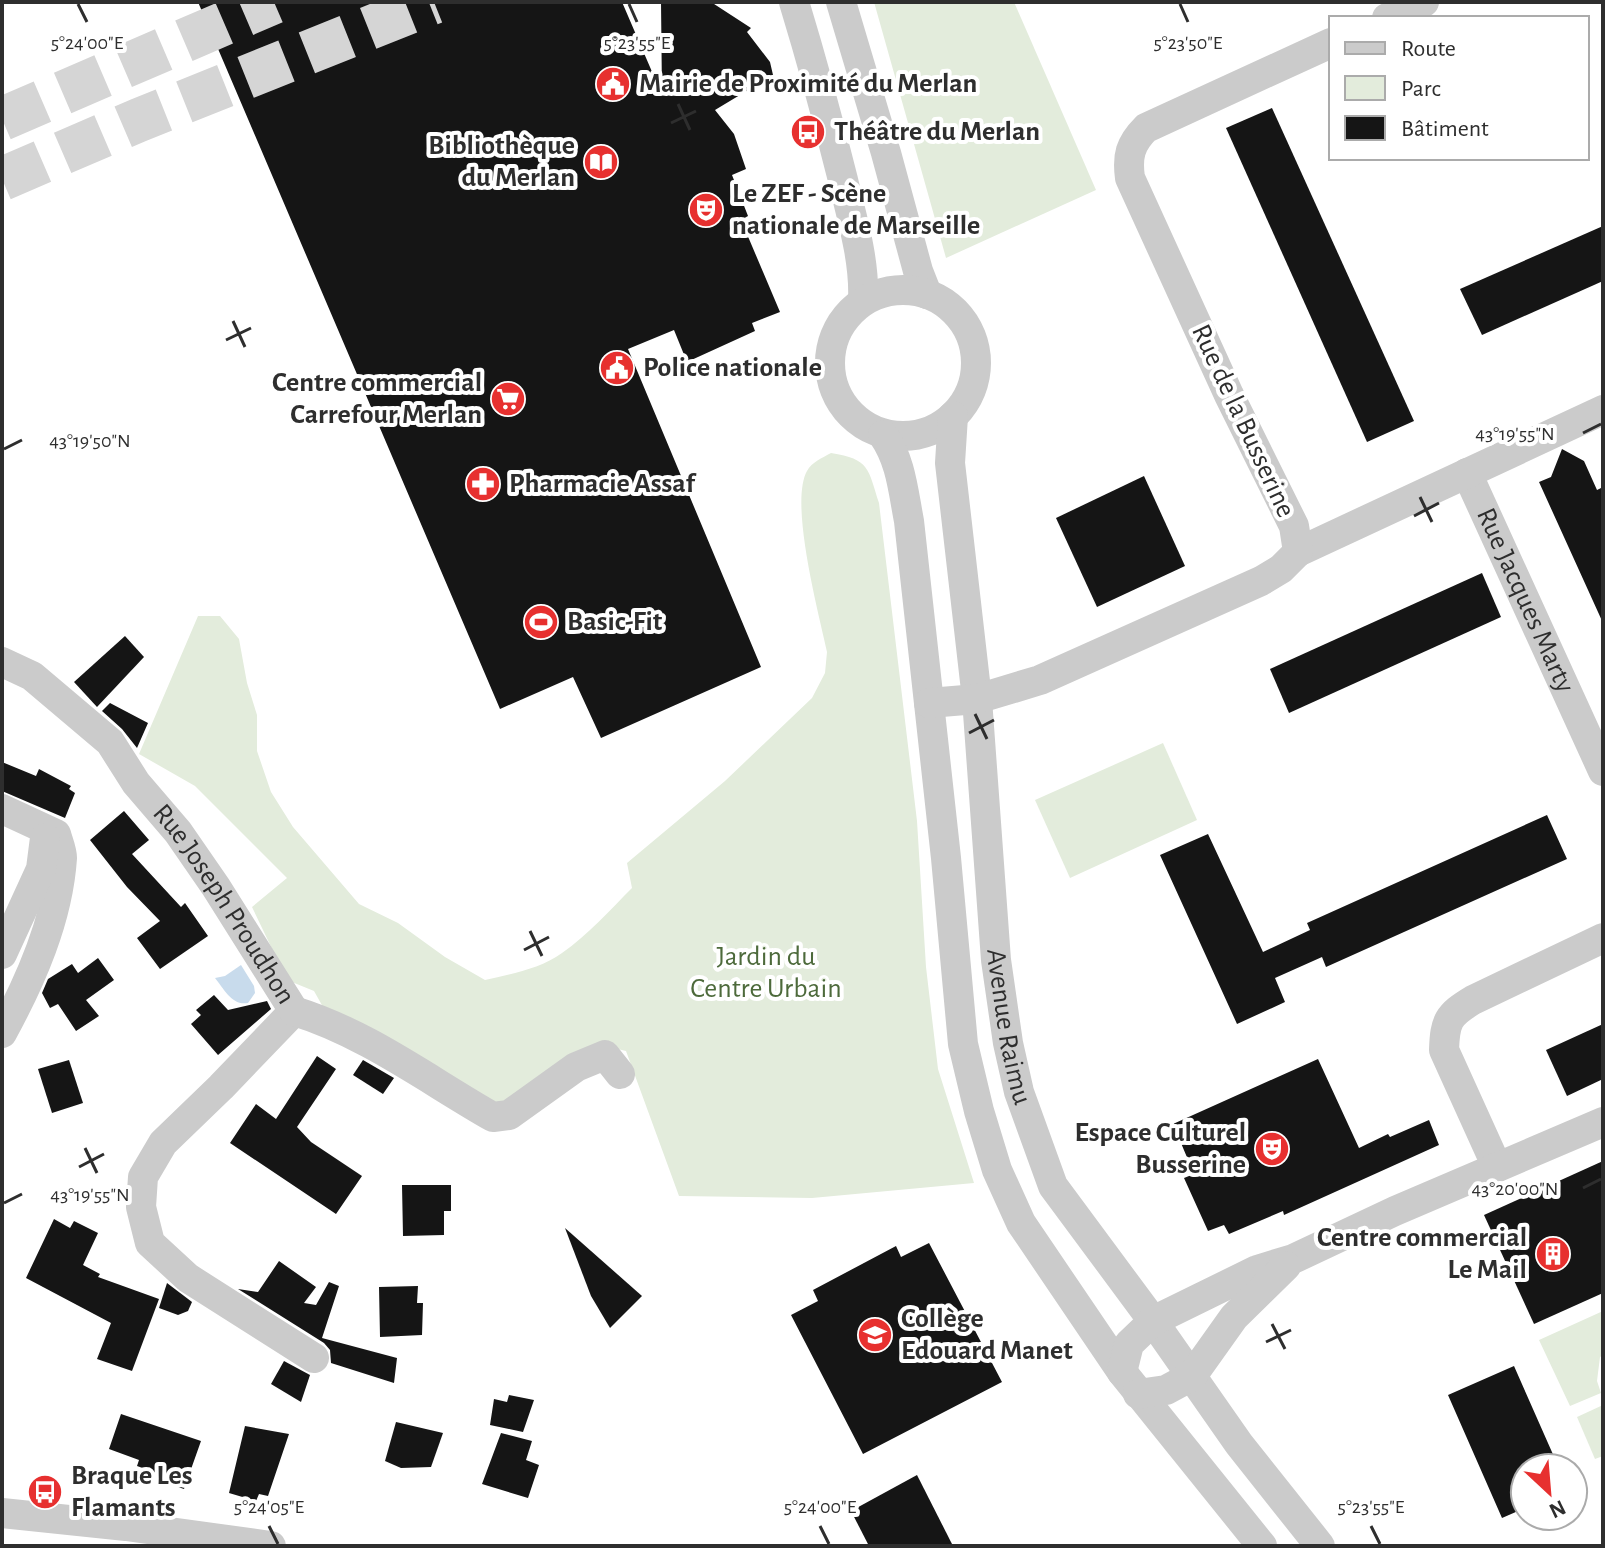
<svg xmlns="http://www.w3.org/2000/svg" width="1605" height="1548" viewBox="0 0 1605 1548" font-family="'Alegreya Sans',sans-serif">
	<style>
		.green { fill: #e3ecdc }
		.water { fill: #c8dbec }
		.building { fill: #151515 }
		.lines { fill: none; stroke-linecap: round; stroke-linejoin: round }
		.highway-tunnel { stroke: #d5d5d5; stroke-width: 44; stroke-dasharray: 44 22; stroke-linecap: butt }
		.minor { stroke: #cbcbcb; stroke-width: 30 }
		.ticks { fill: none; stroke: #2e2e2e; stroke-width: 3 }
		.labels { text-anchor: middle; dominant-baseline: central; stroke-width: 8; stroke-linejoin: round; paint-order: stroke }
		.poi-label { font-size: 28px; font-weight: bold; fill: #2e2e2e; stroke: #fff; text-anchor: start }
		.street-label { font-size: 28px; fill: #2e2e2e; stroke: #fff }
		.park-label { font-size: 28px; fill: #4d6a3b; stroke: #fff }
		.ticks-label { font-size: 20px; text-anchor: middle; fill: #2e2e2e; stroke: #fff; stroke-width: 8; stroke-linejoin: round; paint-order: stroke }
	</style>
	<rect width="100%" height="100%" fill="#fff"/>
	<g class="green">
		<polygon points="874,2 1014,2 1096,190 946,258"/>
		<path d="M831,453C870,459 868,469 879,503L917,821L926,967L938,1069L974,1183L812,1198L679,1196L626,1051L601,1045L499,1104L476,1098L393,1040L323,1007L314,991L287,980L252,907L287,878L195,786L139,754L198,616H220L239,639L247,683L257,715V751L271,792L293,827L359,904L398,923L445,957L485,980C511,974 540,969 562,953C588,935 610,910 632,888L627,863L725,781L812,698L825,673L827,652C819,614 789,503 807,471C812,462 822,458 831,453Z"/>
		<polygon points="1163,743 1197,820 1070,878 1035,800"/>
		<polygon points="1603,1311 1603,1355 1600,1357 1597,1381 1601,1393 1570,1406 1539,1340"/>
		<polygon points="1603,1405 1603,1456 1595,1459 1577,1417"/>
	</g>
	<path class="water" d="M241,965L254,986L255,993L248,1003C232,1006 224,989 215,978L225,976Z"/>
	<g class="building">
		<polygon points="198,2 622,2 662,95 661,2 711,2 751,28 747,32 770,62 773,75 715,110 734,134 746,169 732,175 748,216 741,220 780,312 752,323 755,331 687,362 674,330 628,349 761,667 601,738 573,677 500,709"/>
		<polygon points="1272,108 1414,421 1367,442 1226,128"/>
		<polygon points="1603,226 1603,281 1482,335 1460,289"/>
		<polygon points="1562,449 1584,461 1597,490 1603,487 1603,623 1539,482 1551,477"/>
		<polygon points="1144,476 1185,566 1097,607 1056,518"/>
		<polygon points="1482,573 1501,617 1289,713 1270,669"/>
		<polygon points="125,636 144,657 97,707 74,682"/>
		<polygon points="110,703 148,723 137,748 122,729 102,711"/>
		<polygon points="2,762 36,776 39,769 71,786 69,789 75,793 65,818 2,791"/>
		<polygon points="124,811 149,840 132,854 181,907 185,903 208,936 160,969 137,938 160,921 127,887 90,840"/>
		<polygon points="1547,815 1567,859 1326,967 1322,957 1275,978 1285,1002 1237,1024 1160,855 1208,834 1263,952 1310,930 1307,923"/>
		<polygon points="98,958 114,980 86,1000 99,1016 76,1031 58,1004 50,1008 42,993 48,979 72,964 78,973"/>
		<polygon points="214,995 228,1010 267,1001 271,1009 218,1055 191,1024 201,1015 196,1010"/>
		<polygon points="1603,1024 1603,1079 1567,1096 1546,1050"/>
		<polygon points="317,1056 336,1069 297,1127 311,1142 362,1176 336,1214 230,1143 256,1104 276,1119"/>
		<polygon points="1318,1059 1359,1148 1388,1134 1390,1137 1429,1120 1439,1145 1284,1215 1283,1211 1229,1234 1224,1225 1208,1231 1184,1178 1194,1174 1173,1124"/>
		<polygon points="69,1060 83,1103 52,1113 38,1069"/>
		<polygon points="363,1060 394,1078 383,1094 353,1075"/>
		<polygon points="1603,1161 1603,1293 1534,1324 1484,1215"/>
		<polygon points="402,1185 451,1185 451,1211 444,1211 444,1235 403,1236"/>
		<polygon points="54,1219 70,1228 74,1221 98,1233 83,1265 100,1274 98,1277 159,1299 132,1371 97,1359 111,1323 26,1278"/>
		<polygon points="565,1228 642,1296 610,1328 591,1296"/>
		<polygon points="929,1243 1002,1382 863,1454 791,1315 818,1301 813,1290 896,1246 901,1257"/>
		<polygon points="279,1261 316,1287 304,1303 316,1305 329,1282 339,1286 322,1338 397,1358 394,1383 331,1363 330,1350 324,1343 238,1289 258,1292"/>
		<polygon points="167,1283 192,1302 188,1311 178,1315 159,1308"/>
		<polygon points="418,1286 417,1303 423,1303 422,1335 380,1337 379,1287"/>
		<polygon points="284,1361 310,1375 301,1402 271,1384"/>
		<polygon points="1514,1366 1559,1468 1525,1468 1525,1508 1502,1518 1448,1395"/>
		<polygon points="509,1395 534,1400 523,1432 490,1425 494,1399 507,1402"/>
		<polygon points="121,1414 201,1441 184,1489 160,1481 162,1475 137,1466 139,1460 109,1449"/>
		<polygon points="396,1422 443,1433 431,1467 401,1468 385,1461"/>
		<polygon points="245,1426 289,1434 268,1496 259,1494 256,1501 229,1493"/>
		<polygon points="501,1433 532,1441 526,1460 539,1465 528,1498 482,1484"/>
		<polygon points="917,1475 953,1546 869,1546 851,1511"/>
	</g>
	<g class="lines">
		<g class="highway-tunnel">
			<polyline points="2,119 274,2"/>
			<polyline points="2,179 139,120 434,2"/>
		</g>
		<g class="minor">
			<path d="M794,2C812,61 828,120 843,180C852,219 865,260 863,301"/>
			<polyline points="841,2 886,153 918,271 927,294"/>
			<polyline points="1387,18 1424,2"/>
			<circle cx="903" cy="363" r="73"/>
			<path id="s1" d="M953,416L950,463L977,699L996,960L1008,1043L1019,1092L1053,1186L1153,1321L1239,1444L1320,1546"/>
			<path d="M883,435C901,461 903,490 909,521L946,858L963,1044L979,1111L997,1170L1021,1223L1122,1372L1262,1546"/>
			<path id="s2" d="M1467,473L1603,771"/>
			<polyline points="1298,552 1603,410"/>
			<path id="s3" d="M2,662L32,676L110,742L136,783L178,832L216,887L294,1011L221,1087L163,1143L143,1177L141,1207L150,1243L188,1278L314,1358"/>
			<path d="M929,703L977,699L1040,680L1261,581L1281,569L1298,552L1294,526L1229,395L1130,178C1127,156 1130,144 1146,128L1331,43"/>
			<path d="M2,809L56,834C58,842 62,850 62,858C58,919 31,980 2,1033"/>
			<polyline points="2,954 41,869 45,838"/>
			<path d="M294,1011C366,1033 428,1080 493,1117L509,1115L576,1067L605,1055L620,1074"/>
			<path d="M1497,1167L1444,1050C1445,1021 1448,1015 1473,1000L1603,938"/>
			<polyline points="1122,1372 1129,1344 1153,1321 1257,1270 1293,1259 1395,1211 1603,1122"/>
			<polyline points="1138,1394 1166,1390 1192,1376 1234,1317 1286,1266"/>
			<polyline points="2,1513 126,1526 271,1546"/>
		</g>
	</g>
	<path class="ticks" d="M78,4L87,22M629,4L637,22M1180,4L1188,22M678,104L690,130M671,123L696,111M233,321L245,347M226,340L251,328M1583,433L1601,424M4,449L22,440M1420,497L1432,522M1414,516L1439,503M975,714L987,739M969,733L994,720M530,931L542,956M524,950L549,937M85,1148L97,1173M79,1167L104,1154M1583,1188L1601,1179M4,1203L22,1194M1272,1324L1285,1349M1266,1342L1291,1330M269,1526L278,1544M820,1526L829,1544M1371,1526L1380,1544"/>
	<defs>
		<g id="civic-disc" transform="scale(1.8)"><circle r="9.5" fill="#e7302f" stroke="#fff"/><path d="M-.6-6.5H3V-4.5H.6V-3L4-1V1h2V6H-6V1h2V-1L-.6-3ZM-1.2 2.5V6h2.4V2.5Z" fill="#fff"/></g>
		<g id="bus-disc" transform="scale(1.8)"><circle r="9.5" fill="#e7302f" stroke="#fff"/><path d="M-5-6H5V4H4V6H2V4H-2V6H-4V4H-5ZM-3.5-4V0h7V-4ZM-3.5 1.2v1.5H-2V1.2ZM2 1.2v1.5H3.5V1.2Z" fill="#fff"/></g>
		<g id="library-disc" transform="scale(1.8)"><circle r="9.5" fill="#e7302f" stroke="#fff"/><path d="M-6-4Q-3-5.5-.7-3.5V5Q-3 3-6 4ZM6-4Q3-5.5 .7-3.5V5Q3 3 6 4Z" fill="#fff"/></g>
		<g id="theatre-disc" transform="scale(1.8)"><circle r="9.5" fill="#e7302f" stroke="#fff"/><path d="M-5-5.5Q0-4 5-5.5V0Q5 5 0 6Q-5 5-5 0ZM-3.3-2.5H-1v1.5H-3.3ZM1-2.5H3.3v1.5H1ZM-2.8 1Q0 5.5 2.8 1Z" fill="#fff"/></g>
		<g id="supermarket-disc" transform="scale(1.8)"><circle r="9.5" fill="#e7302f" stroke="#fff"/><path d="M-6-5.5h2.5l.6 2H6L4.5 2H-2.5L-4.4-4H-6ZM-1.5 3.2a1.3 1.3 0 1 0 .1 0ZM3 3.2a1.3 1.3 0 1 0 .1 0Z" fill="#fff"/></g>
		<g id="pharmacy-disc" transform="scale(1.8)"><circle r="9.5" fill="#e7302f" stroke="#fff"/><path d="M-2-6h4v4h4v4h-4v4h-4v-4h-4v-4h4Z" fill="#fff"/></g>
		<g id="stadium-disc" transform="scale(1.8)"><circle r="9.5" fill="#e7302f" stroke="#fff"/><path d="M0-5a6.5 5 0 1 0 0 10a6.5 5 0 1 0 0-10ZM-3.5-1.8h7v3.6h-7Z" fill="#fff"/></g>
		<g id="building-disc" transform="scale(1.8)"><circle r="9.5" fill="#e7302f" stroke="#fff"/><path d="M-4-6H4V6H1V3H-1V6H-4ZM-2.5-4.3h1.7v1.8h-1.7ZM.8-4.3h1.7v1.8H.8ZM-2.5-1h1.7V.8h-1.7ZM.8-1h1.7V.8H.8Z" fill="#fff"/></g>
		<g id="school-disc" transform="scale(1.8)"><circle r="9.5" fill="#e7302f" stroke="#fff"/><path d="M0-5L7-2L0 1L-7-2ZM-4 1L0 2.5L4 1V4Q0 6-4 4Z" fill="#fff"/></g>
	</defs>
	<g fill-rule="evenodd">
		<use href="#civic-disc" x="613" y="84"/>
		<use href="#bus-disc" x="808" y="132"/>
		<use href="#library-disc" x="601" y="162"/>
		<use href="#theatre-disc" x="706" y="210"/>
		<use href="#civic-disc" x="617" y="368"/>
		<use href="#supermarket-disc" x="508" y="399"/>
		<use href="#pharmacy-disc" x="483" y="484"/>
		<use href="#stadium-disc" x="541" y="622"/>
		<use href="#theatre-disc" x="1272" y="1149"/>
		<use href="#building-disc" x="1553" y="1254"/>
		<use href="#school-disc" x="875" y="1335"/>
		<use href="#bus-disc" x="45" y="1492"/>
	</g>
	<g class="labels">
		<g class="poi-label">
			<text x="639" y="84">Mairie de Proximité du Merlan</text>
			<text x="834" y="132">Théâtre du Merlan</text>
			<text x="575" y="146" text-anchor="end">Bibliothèque<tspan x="575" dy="32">du Merlan</tspan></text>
			<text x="732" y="194">Le ZEF - Scène<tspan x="732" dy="32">nationale de Marseille</tspan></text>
			<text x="643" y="368">Police nationale</text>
			<text x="482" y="383" text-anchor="end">Centre commercial<tspan x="482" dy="32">Carrefour Merlan</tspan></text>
			<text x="509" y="484">Pharmacie Assaf</text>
			<text x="567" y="622">Basic-Fit</text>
			<text x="1246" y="1133" text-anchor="end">Espace Culturel<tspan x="1246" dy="32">Busserine</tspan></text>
			<text x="1527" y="1238" text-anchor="end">Centre commercial<tspan x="1527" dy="32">Le Mail</tspan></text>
			<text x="901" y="1319">Collège<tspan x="901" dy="32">Edouard Manet</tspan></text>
			<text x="71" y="1476">Braque Les<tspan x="71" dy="32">Flamants</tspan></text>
		</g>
		<g class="street-label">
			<text transform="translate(1243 421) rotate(65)">Rue de la Busserine</text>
			<text stroke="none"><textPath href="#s2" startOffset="140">Rue Jacques Marty</textPath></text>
			<text stroke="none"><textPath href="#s3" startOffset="334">Rue Joseph Proudhon</textPath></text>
			<text stroke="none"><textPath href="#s1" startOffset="614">Avenue Raimu</textPath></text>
		</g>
		<g class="park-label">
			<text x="766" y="957">Jardin du<tspan x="766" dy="32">Centre Urbain</tspan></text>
		</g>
	</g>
	<g class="ticks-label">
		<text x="87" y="49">5°24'00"E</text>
		<text x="637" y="49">5°23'55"E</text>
		<text x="1188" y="49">5°23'50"E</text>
		<text x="1515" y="440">43°19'55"N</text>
		<text x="90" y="447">43°19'50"N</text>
		<text x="1515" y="1195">43°20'00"N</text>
		<text x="90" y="1201">43°19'55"N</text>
		<text x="269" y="1513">5°24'05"E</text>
		<text x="820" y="1513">5°24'00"E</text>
		<text x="1371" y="1513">5°23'55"E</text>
	</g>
	<rect width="1605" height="1548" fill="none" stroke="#2e2e2e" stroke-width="8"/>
	<rect x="1329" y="16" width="260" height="144" fill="#ffffff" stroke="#ababab" stroke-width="2"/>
	<rect x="1345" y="42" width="40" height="12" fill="#cbcbcb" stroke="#ababab" stroke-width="2"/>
	<text x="1401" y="56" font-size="24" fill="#2e2e2e">Route</text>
	<rect x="1345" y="76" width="40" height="24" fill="#e3ecdc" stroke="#ababab" stroke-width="2"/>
	<text x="1401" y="96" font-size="24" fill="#2e2e2e">Parc</text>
	<rect x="1345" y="116" width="40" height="24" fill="#151515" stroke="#ababab" stroke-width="2"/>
	<text x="1401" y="136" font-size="24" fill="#2e2e2e">Bâtiment</text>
	<g transform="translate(1549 1492) rotate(154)"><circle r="38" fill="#ffffff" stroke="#ababab" stroke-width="2"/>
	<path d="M0-6L14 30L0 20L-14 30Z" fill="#e7302f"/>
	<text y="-12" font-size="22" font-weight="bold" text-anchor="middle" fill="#2e2e2e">N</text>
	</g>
</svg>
